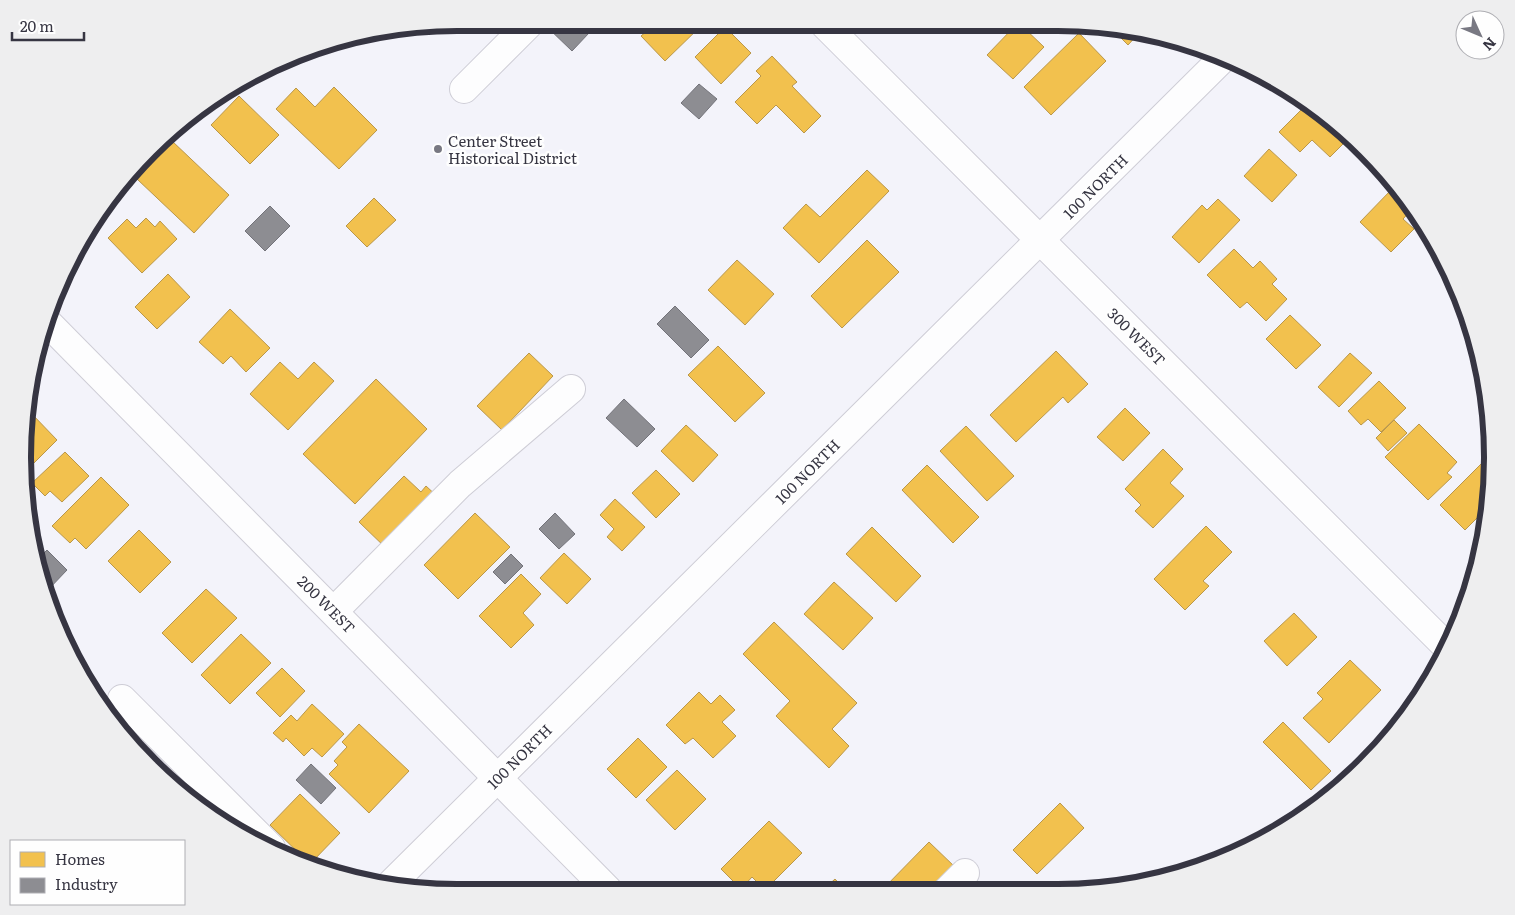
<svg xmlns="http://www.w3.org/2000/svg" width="1515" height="915" viewBox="0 0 1515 915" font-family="Literata,serif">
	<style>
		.homes { fill: #f2c14e; stroke: #ba974a }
		.industry { fill: #8d8d92; stroke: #73737a }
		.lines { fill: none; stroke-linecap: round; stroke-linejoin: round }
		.minor-casing { stroke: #cecdd6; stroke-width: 30 }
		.minor { stroke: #fdfdfe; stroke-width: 28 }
		.poi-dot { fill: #787882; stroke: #fefefe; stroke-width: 2 }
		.labels { text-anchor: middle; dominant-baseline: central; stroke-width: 5; stroke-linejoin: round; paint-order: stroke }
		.poi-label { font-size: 15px; fill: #363542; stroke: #fefefe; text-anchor: start }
		.street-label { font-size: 15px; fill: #363542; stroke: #fefefe }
		.rim { fill: none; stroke: #363542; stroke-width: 6 }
	</style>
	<rect width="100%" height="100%" fill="#f3f3fa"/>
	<g class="homes">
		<polygon points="655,24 703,24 665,61 641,36"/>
		<polygon points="965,25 982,25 974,34"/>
		<polygon points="1015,26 1022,26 1044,47 1013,79 987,55"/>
		<polygon points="1109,26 1114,26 1139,33 1128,45"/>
		<polygon points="725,27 751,53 721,84 695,57"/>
		<polygon points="1079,33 1106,61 1051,115 1024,87"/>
		<polygon points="772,56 797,82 792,86 821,116 804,133 776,105 757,124 735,102 761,76 756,71"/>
		<polygon points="334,87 377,130 339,169 276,109 296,88 315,107"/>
		<polygon points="239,96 279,135 250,164 211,125"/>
		<polygon points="1305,106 1343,144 1330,157 1312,140 1300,152 1279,132"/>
		<polygon points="172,141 229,195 194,233 137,179"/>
		<polygon points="1269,149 1297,175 1272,202 1244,176"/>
		<polygon points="867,170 889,191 819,263 783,228 806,204 820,217"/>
		<polygon points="1393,188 1412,209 1403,219 1414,229 1391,252 1360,222"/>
		<polygon points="374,198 396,220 367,247 346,226"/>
		<polygon points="1218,199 1240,220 1199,263 1172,237 1202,205 1207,210"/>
		<polygon points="146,218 155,227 160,221 177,239 142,273 108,238 127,219 136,228"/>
		<polygon points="867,240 899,272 842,328 811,296"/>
		<polygon points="1234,249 1253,268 1260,261 1277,279 1272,284 1287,299 1266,321 1247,302 1240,308 1207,275"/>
		<polygon points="737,260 774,294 745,325 708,290"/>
		<polygon points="168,274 190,297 157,329 135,307"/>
		<polygon points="230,309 270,348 246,372 231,356 223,364 199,342"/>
		<polygon points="1290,315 1321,345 1296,369 1266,339"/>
		<polygon points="718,346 765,393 735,422 688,375"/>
		<polygon points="1056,351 1088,384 1068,403 1063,397 1016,442 990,415"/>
		<polygon points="529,353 553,376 502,430 477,406"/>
		<polygon points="1350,353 1372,373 1339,407 1318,387"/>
		<polygon points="280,362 298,379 314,362 334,381 288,430 250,394"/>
		<polygon points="376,379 427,429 355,504 303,454"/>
		<polygon points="1379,381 1406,408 1381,432 1368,419 1361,425 1348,411"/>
		<polygon points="1125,408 1150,433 1123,461 1097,437"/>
		<polygon points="30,412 57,440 25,472 23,457"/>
		<polygon points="1394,420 1407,433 1388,451 1376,438"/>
		<polygon points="1419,424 1457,462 1447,473 1452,477 1428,500 1385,457"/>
		<polygon points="686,425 718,455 693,482 661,451"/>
		<polygon points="966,426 1014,476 987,501 940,451"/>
		<polygon points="1163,449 1183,469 1170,483 1184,496 1153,528 1135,511 1141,505 1125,489"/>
		<polygon points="65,452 89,476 62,502 50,491 45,496 32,483"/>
		<polygon points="1491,454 1492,486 1488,507 1465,530 1440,505"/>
		<polygon points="927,465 979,517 953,543 902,490"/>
		<polygon points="656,470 680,494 656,518 632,493"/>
		<polygon points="404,476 421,492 426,486 439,498 389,551 359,522"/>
		<polygon points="101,477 129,505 86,549 75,538 70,543 52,526"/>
		<polygon points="615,499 645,527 622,551 607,537 614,529 600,515"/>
		<polygon points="475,513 510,547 458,599 424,565"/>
		<polygon points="1206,526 1232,552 1203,581 1209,586 1185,610 1154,579"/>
		<polygon points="872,527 921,576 896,602 846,554"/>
		<polygon points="139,530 171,562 140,593 108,561"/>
		<polygon points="564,553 591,579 567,604 540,578"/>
		<polygon points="521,574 541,594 523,613 534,625 511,648 479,616"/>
		<polygon points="834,582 873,618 843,650 804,614"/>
		<polygon points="206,589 237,618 192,663 162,633"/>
		<polygon points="1294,613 1317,637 1287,666 1264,641"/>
		<polygon points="774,622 857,703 832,729 849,746 829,768 776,716 790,701 743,654"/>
		<polygon points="241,634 271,663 230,704 201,675"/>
		<polygon points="1350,660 1381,690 1329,743 1303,718 1323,699 1317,693"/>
		<polygon points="282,668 305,691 280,717 256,693"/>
		<polygon points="699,692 711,704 720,695 735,710 722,722 736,736 713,758 693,738 685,744 666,725"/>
		<polygon points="312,704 344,734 322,757 312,748 304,756 286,738 283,742 273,733 291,715 297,721"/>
		<polygon points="1283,722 1331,771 1311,790 1263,742"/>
		<polygon points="359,724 409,771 369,813 329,774 338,765 334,761 347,747 342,742"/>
		<polygon points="638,738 667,767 636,798 607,769"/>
		<polygon points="677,770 706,799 675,830 646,800"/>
		<polygon points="300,794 340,833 310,864 270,825"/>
		<polygon points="1060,803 1084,828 1037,874 1013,850"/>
		<polygon points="769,821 802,853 765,890 752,877 741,889 721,869"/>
		<polygon points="929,842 956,868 934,891 881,891"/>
		<polygon points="835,879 846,891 823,890"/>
	</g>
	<g class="industry">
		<polygon points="548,23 579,23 589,33 572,51 545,25"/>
		<polygon points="699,84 717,99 699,119 681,103"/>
		<polygon points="270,206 290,226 265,251 245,231"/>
		<polygon points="675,306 709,340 691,358 657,324"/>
		<polygon points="624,399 655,429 637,447 606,418"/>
		<polygon points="555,513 575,534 559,549 539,529"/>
		<polygon points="47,550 67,570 46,592 39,558"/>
		<polygon points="511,554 523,566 505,584 493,572"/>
		<polygon points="311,764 336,788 321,804 296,780"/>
	</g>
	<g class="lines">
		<g class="minor-casing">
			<g id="minor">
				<polyline points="825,25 1448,648"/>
				<polyline points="464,89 530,23"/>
				<polyline points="45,320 608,890"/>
				<polyline points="334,611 460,484 571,389"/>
				<polyline points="122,699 271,848"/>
				<polyline points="389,886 1225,56"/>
				<polyline points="947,891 965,873"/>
			</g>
		</g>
		<use href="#minor" class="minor"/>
	</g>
	<circle class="poi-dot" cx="438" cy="149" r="5"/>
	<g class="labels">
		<g class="poi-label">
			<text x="448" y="140">Center Street<tspan x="448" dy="17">Historical District</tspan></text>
		</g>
		<g class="street-label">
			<text transform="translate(1095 186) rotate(-45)">100 NORTH</text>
			<text transform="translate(1137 336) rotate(45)">300 WEST</text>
			<text transform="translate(807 471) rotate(-45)">100 NORTH</text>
			<text transform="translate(327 604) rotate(45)">200 WEST</text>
			<text transform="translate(519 756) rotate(-45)">100 NORTH</text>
		</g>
	</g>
	<path d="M0 0H1515V915H0ZM457 31H1058A426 426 0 0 1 1484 457V458A426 426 0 0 1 1058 884H457A426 426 0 0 1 31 458V457A426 426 0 0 1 457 31Z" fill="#eeeeef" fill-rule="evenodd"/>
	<path class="rim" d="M457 31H1058A426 426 0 0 1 1484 457V458A426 426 0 0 1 1058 884H457A426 426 0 0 1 31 458V457A426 426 0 0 1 457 31Z"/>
	<rect x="10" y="840" width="175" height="65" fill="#fefefe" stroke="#aeaeb3"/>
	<rect x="20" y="852" width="25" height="15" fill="#f2c14e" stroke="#aeaeb3"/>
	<text x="55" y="865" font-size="15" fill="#363542">Homes</text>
	<rect x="20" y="878" width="25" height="15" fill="#8d8d92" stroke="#aeaeb3"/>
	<text x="55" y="890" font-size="15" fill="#363542">Industry</text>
	<g transform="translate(1480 35) rotate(134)"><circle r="24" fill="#fefefe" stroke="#aeaeb3"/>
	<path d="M0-4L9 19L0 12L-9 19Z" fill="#787882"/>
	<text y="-8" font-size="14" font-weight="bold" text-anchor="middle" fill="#363542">N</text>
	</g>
	<path d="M12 32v8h72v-8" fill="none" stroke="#363542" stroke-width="2.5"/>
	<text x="20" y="32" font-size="15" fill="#363542" stroke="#fefefe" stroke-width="4" paint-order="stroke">20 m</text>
</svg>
